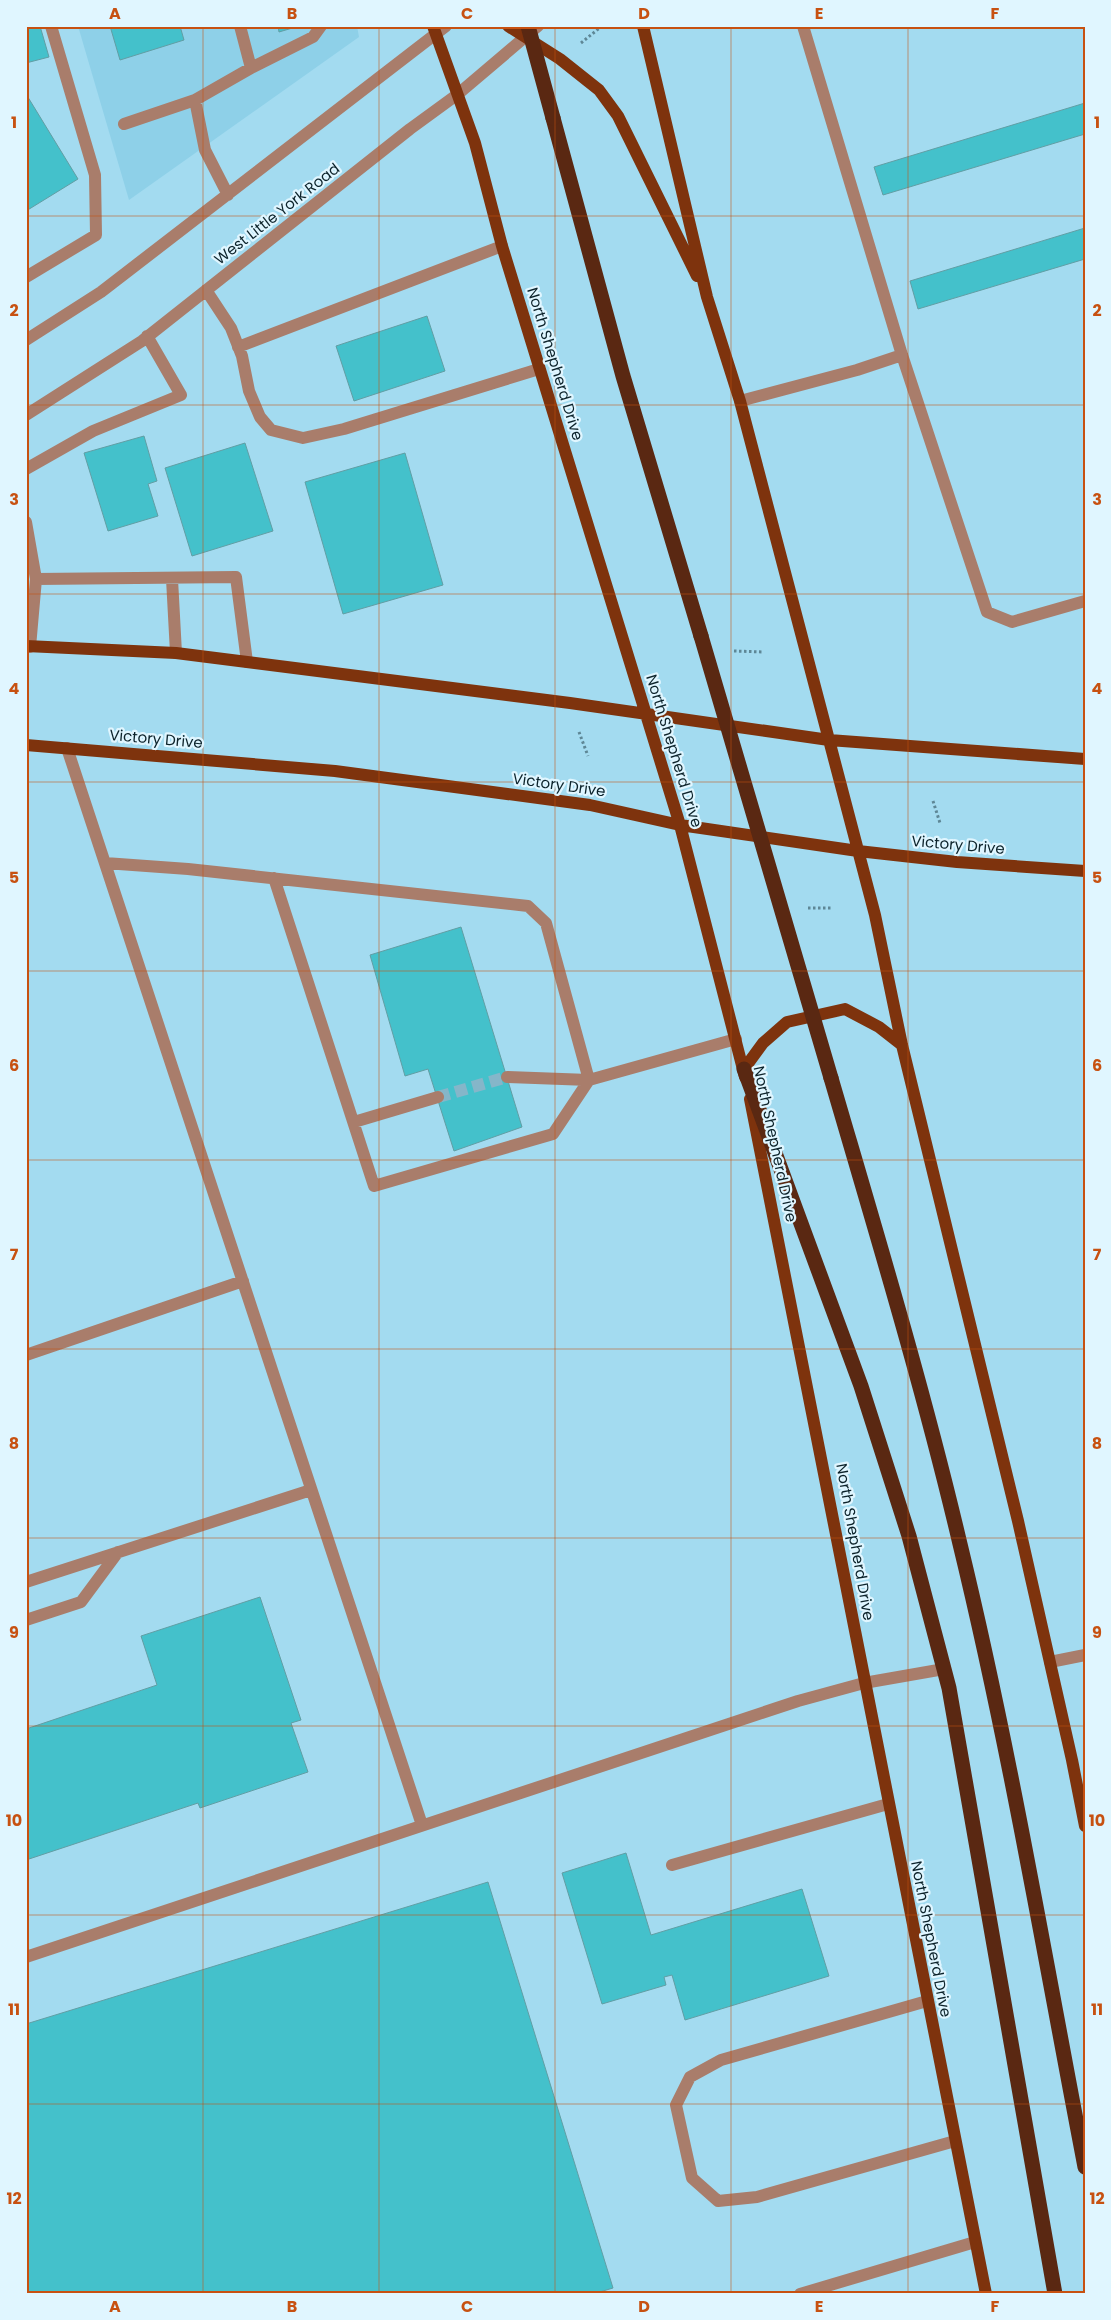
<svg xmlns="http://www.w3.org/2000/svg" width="1111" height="2320" font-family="Poppins,sans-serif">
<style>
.built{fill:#8ed0e8}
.building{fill:#44c1cb;stroke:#619ea4}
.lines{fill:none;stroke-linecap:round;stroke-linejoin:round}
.minor-tunnel{stroke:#85b6c9;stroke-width:12;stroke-dasharray:12 6;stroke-linecap:butt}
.path{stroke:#5e8796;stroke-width:3;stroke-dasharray:2.5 2.5;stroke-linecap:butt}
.minor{stroke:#a97d6b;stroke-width:12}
.major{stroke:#7e330d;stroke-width:12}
.highway{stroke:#5a2812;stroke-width:15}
.highway-bridge{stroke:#5a2812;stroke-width:15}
.grid{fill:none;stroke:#c75111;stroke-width:1;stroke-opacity:0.55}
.labels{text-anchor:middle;stroke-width:4.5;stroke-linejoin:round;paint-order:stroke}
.street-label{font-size:15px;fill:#0c232b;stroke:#e0f6ff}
.neatline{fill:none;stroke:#c75111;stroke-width:2}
.grid-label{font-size:16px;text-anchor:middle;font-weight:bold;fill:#c75111}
</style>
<rect width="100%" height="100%" fill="#a3dbf0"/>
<path class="built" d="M78,26H357L359,37L129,200Z"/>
<path class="building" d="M26,26H40L49,57L26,63Z
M110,26H180L184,40L120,60Z
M278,26H299L279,32Z
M26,94L78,179L26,211Z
M1085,103V134L883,195L874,167Z
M1085,228V259L918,309L910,281Z
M427,316L445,371L354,401L336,346Z
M144,436L157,481L148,484L158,516L108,531L84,453Z
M245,443L273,531L192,556L165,468Z
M405,453L443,585L343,614L305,482Z
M461,927L522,1127L454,1151L428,1069L405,1076L370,955Z
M260,1597L301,1720L291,1723L308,1772L200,1808L198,1803L26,1860V1729L157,1685L141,1636Z
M626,1853L651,1935L802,1889L829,1976L685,2020L672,1975L664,1977L666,1985L602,2004L562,1873Z
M488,1882L613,2288L593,2294H26V2024Z"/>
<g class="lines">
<path class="minor-tunnel" d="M438,1097L507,1077"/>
<path class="path" d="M581,43L602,26
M734,651L763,652
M579,732L588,756
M933,801L940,823
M808,908H832"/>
<path class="minor" d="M803,26L902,355L987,612L1012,622L1085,601
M251,68L313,37L321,26
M195,100L205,150L228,195
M124,124L195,100L251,68L240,26
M26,277L96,235L95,175L51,26
M206,290L231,328L242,356L249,391L260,417L271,430L303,438L344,429L539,369
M26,340L101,292L446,26
M238,347L502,246
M740,401L857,370L902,355
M26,415L142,341L410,129L458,94L538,26
M26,469L93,431L181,395L147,336
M26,522L36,579
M172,579L176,653
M30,647L36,579L236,577L247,662
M67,748L422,1825
M105,863L188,869L528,906L546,923L589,1080L736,1039
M274,878L374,1186L553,1134L589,1080
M507,1077L589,1080
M354,1122L438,1097
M26,1355L243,1281
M26,1582L311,1490
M26,1620L81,1602L118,1552
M1050,1662L1085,1655
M672,1865L888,1804
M26,1957L798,1701L864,1683L944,1669
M927,2001L721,2060L690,2077L676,2105L692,2178L718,2201L757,2197L955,2141
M800,2294L975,2242"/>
<path class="major" d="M433,26L475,143L502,246L680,825L745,1077
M508,26L560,59L599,90L618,116L697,276
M643,26L707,297L740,401L875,915L902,1045L1018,1521L1072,1760L1085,1826
M26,646L176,653L570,703L829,740L1085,759
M26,745L335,771L590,805L680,825L858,851L957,862L1085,871
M744,1069L763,1043L787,1022L845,1009L879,1027L902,1045
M750,1099C831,1497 905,1896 986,2294"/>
<path class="highway" d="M553,118L623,376L701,636
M744,1069L861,1386L909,1536L949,1688L1055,2294
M831,1078C876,1232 923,1387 960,1544C1010,1750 1045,1959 1085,2167"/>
<path class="highway-bridge" d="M528,26L553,118
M701,636L831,1078"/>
</g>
<path class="grid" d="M203,26V2294M379,26V2294M555,26V2294M731,26V2294M908,26V2294M26,216H1085M26,405H1085M26,594H1085M26,782H1085M26,971H1085M26,1160H1085M26,1349H1085M26,1538H1085M26,1726H1085M26,1915H1085M26,2104H1085"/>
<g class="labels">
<g class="street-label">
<text transform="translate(277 214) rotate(-38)" y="5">West Little York Road</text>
<text transform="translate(555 364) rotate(73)" y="5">North Shepherd Drive</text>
<text transform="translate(156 739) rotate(5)" y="5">Victory Drive</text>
<text transform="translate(674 751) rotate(73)" y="5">North Shepherd Drive</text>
<text transform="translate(559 785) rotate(8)" y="5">Victory Drive</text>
<text transform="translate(958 845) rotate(5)" y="5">Victory Drive</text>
<text transform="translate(775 1144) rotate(78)" y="5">North Shepherd Drive</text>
<text transform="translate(855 1542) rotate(80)" y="5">North Shepherd Drive</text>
<text transform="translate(931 1939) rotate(79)" y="5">North Shepherd Drive</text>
</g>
</g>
<rect width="1111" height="2320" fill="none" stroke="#e0f6ff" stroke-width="55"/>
<rect x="28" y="28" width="1056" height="2264" class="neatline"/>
<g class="grid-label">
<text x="115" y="19">A</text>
<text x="292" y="19">B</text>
<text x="467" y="19">C</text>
<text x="644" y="19">D</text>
<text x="819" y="19">E</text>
<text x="995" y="19">F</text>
<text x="14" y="128">1</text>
<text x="1097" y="128">1</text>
<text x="14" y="316">2</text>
<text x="1097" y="316">2</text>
<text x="14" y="505">3</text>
<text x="1097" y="505">3</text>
<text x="14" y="694">4</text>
<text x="1097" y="694">4</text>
<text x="14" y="883">5</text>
<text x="1097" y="883">5</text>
<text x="14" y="1071">6</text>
<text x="1097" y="1071">6</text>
<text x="14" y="1260">7</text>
<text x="1097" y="1260">7</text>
<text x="14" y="1449">8</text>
<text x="1097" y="1449">8</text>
<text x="14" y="1638">9</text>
<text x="1097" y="1638">9</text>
<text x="14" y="1826">10</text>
<text x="1097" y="1826">10</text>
<text x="14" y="2015">11</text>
<text x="1097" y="2015">11</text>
<text x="14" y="2204">12</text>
<text x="1097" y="2204">12</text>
<text x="115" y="2312">A</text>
<text x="292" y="2312">B</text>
<text x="467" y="2312">C</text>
<text x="644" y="2312">D</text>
<text x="819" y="2312">E</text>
<text x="995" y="2312">F</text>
</g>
</svg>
